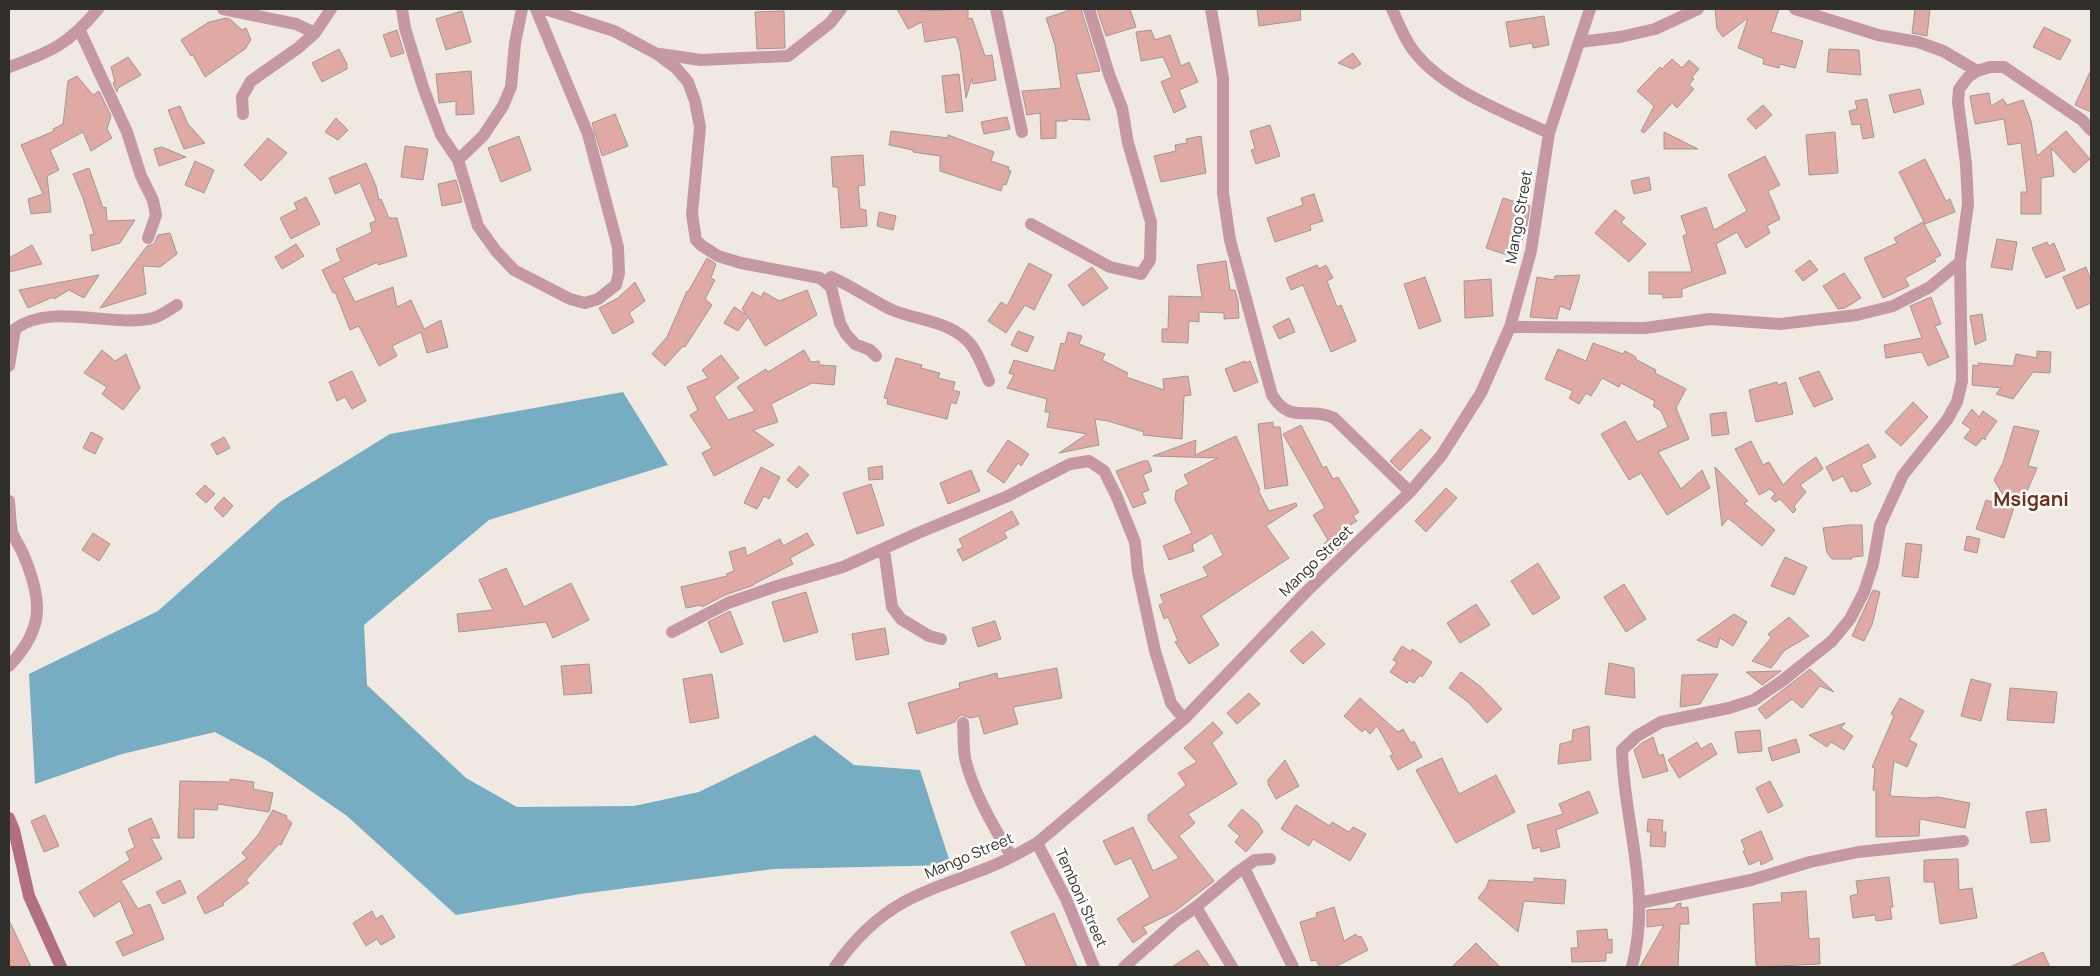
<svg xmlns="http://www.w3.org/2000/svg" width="2100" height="976" font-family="Manrope,sans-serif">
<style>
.water{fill:#76adc3}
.building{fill:#e0a9a4;stroke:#a19796}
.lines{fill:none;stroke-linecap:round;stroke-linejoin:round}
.street{stroke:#c698a3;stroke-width:12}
.secondary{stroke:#b16f81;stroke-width:12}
.labels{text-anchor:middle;stroke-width:5;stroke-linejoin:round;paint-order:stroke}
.street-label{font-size:15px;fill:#312f2c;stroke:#fff}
.district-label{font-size:20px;font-weight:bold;fill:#713015;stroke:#fff}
</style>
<rect width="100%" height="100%" fill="#efe9e2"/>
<path class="water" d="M623,392L668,465L489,520L364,625L367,685L466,778L517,807L634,806L699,792L815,735L854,765L920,770L951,865L773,869L580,894L456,915L347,816L266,760L215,732L122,754L35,784L29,674L158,611L280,502L390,434Z"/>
<path class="building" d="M897,9H921L922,11L968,9V19L972,18L985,56L992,55L996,80L973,84L972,78L966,98L960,50L956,37L925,42L922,22L908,29Z
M1073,9H1081L1100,71L1076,74L1090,120L1067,119V121H1056V138L1041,139L1040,113L1027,115L1022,91L1061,88L1055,45L1046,18Z
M1097,9H1130L1136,27L1106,36Z
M1257,9H1300L1301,20L1259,26Z
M1715,9H1779L1771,32L1803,41L1795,68L1780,64L1779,68L1763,64L1764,59L1738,48L1748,18L1723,37L1717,29Z
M1915,9H1930L1927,36L1912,33Z
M462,11L471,42L446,50L436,19Z
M784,11L785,48L757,49L755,12Z
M1544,16L1549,45L1533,48L1532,43L1510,47L1506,22Z
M226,18L230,19L242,30L246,28L251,40L245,49L205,77L193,55L191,56L181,40L209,22Z
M2044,27L2071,40L2060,60L2033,47Z
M397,30L404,53L391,57L383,35Z
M1151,30L1155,40L1170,35L1181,66L1189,62L1198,82L1179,90L1186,107L1174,113L1161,82L1172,77L1163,57L1141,61L1136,32Z
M339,49L347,64V69L322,82L312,63Z
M1829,49L1859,50L1861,75L1827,72Z
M1353,53L1361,64L1353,69L1338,63Z
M128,57L141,75L118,88L117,92L113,83L115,82L111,67Z
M1672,59L1682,68L1689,60L1699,69L1692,77L1694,79L1689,85L1694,89L1677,108L1672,103L1644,133L1641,131L1654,106L1637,91L1660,67L1662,69Z
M2091,70V112L2075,105Z
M471,71L474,114L456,115V101L439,103L436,74Z
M959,74L963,111L946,113L942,76Z
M77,76L93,95L99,91L111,116L107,129L112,138L91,151L83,132L50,150L59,170L47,176L51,212L31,214L28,199L43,194L21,145L54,131L53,129L63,124L68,81Z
M1920,89L1924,104L1894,113L1889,95Z
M1989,93L1991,106L2003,99L2007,105L2023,100L2031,121L2037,156L2066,131L2090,159L2074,173L2051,148L2054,176L2041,178V214H2021V192H2027L2021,143L2008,145L2004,119L1975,124L1970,96Z
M1867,99L1874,137L1863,139L1860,124L1852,125L1849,111L1857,109L1855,101Z
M1763,105L1772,115L1756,129L1747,119Z
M180,106L188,124L205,143L184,149L168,110Z
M615,114L628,146L602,156L592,123Z
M1007,117L1010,129L984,134L981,122Z
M336,118L348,130L338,140L325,132Z
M1270,125L1280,156L1256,164L1251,150L1255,149L1250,131Z
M891,131L948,138V135L994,152L991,161L1009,167L1008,170L1011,171L1006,185L1003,184L1001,191L940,171V156L913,152V150L889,145Z
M1664,132L1698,149H1664Z
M1835,132L1838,173L1809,175L1806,135Z
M519,136L531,170L501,182L488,148Z
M1201,136L1206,173L1161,182L1154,156L1176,151L1175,145L1187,143L1186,139Z
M268,138L287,153L261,181L244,165Z
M405,146L428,149L423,180L401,177Z
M162,147L186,157L159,166L154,149Z
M863,155L865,185L858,186L860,209L866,210L867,226L841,228L838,187H833L831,157Z
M1765,156L1780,185L1768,191L1780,219L1767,226L1770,233L1746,248L1737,232L1716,244L1726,273L1682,289V297L1663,298V294H1649V272H1692L1683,236L1687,234L1681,216L1706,207L1714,230L1747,211L1728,175Z
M1925,159L1946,201L1950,199L1955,212L1925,224L1899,172Z
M195,161L214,170L204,193L185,185Z
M366,163L376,186L379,200L381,199L389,218H397L407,256L378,265V262L343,278L355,302L393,287L397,307L411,300L424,329L441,320L448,347L427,353L421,332L392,346L397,356L379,366L359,326L350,330L335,292L333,293L322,270L341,261L336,249L372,232L370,223L376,221L360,183L335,194L329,178Z
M89,168L103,208L106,207L107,221L135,220L120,243L92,251L90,235L94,234L83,198L73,174Z
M1649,177L1651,190L1634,194L1631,181Z
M456,180L462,202L442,206L438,184Z
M1314,194L1323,221L1310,225L1311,230L1275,242L1267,218L1303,205L1301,198Z
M306,197L320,224L291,239L280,218L297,209L294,203Z
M1503,198L1530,206L1527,225L1516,258L1486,248Z
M1615,210L1625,218L1621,222L1646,244L1629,262L1595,233Z
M879,212L896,216L893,230L877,226Z
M1923,222L1941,255L1934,259L1936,261L1905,278L1909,286L1883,298L1864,258L1897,243L1894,238Z
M170,233L177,254L160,267L143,266L146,294L100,308L147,246L154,244L158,235Z
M1997,239L2017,242L2012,270L1991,267Z
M2047,242L2049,246L2054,243L2065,270L2046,278L2032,248Z
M296,244L304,256L282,269L275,257Z
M32,245L42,264L9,272V258Z
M707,258L716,264L711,278L715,280L705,299L712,305L685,347L683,346L665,366L652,354L667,337L687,291L688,292Z
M1810,260L1818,270L1803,281L1795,271Z
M1226,261L1230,290H1235L1238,301L1239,318L1224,319V313L1199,312V322L1189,321L1188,343L1162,342V329H1168L1169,296L1202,297L1197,265Z
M1029,263L1052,275L1034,310L1025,305L1006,333L988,321L1001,302L1007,306Z
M1317,265L1319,269L1326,265L1333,278L1327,281L1337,307L1341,305L1356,341L1331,352L1303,285L1291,290L1286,278Z
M1092,267L1108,288L1083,306L1068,285Z
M2086,267L2091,281V303L2077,309L2063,277Z
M1844,273L1861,298L1845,308L1838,309L1823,286Z
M99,275L84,298L69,290L54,299L53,297L28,308L19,290Z
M1580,275L1570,310L1560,306L1557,319L1530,317L1537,277L1554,280L1555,276Z
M1425,277L1441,321L1419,329L1404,284Z
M1491,279L1493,316L1465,318L1464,281Z
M635,282L645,301L629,313L634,322L613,334L599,308L618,298Z
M807,290L817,315L765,346L748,317L738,331L724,323L734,307L747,315L742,309L752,292L761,297L764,292L779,301Z
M1931,297L1941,324L1935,326L1949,357L1928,366L1922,352L1886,358L1884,345L1922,338L1910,306Z
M1982,314L1986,340L1975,345L1970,316Z
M1289,318L1295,332L1279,339L1273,326Z
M1018,331L1034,337L1027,352L1011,345Z
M1068,332L1082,336L1079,344L1105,354L1102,360L1128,373L1126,377L1164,390L1163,379L1188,376L1191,395L1184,396L1182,439L1143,435L1144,432L1108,421L1095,419L1099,445L1059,453L1087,434L1047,427L1050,412H1045L1047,399L1007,388L1014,375L1009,373L1014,360L1054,371L1061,343L1065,344Z
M1593,343L1623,354L1625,351L1636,357L1635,359L1656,370L1655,373L1686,389L1676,408L1689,439L1658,452L1681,489L1702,470L1710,488L1667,515L1641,473L1629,480L1601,434L1625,421L1637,442L1668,427L1661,411L1653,406L1655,401L1621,383L1619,387L1602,378L1591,396L1586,393L1579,404L1569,398L1573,391L1545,379L1558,349L1586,361Z
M102,350L115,361L126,354L140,388L123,410L102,394L107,387L84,373Z
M804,350L811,362L819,361L820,365L836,366L834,385L812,383L771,404L778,422L753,430L774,445L714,476L702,453L712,448L690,415L698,410L687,387L708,378L702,370L721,355L739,378L714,397L728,420L755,411L737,387L766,369L768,372Z
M2037,351L2051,352L2050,373L2033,372L2013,399L1996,394L2001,388L1972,385L1973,365L1978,366V363L2013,366L2016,354L2037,358Z
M896,358L922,365L921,368L940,373L938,378L955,382L953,390L960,392L956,404L951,402L947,419L887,404L888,399L884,398Z
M1245,361V363L1250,361L1258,382L1234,392L1225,369Z
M352,371L366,401L352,409L345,397L337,401L329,382Z
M1819,371L1833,399L1814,407L1799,378Z
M1777,382L1778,385L1786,382L1793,414L1756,422L1749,390Z
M1913,402L1928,417L1901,446L1885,432Z
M1972,409L1979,417L1983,411L1997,421L1985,438L1986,440L1983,438L1976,446L1964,438L1971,429L1962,423Z
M1726,412L1729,434L1712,436L1710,414Z
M1273,422V427H1280L1288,485L1265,489L1258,424Z
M1301,425L1323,468L1326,466L1333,479L1338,477L1359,512L1353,516L1357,521L1337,533L1345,543L1326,560L1317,550L1328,540L1313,515L1325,508L1283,434Z
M2014,426L2039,431L2028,466L2037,468L2025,496L2018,495L2004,538L1976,529L1986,500L2011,508L1994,480L2003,463Z
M1421,429L1431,438L1400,471L1390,461Z
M91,432L103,438L95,454L83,448Z
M1236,436L1260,490H1258L1269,511L1296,503L1297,506L1266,526L1289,558L1201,616L1219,645L1189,664L1175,642L1178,641L1168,617L1164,619L1159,605L1164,603L1160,595L1208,576L1203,567L1223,555L1212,533L1192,545L1194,551L1169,560L1163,546L1192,533L1175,500L1176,491L1189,484L1184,475L1218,458L1153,456L1196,440L1195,455Z
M224,437L230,448L217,455L211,444Z
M1008,440L1029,454L1021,466L1018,463L1004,483L987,471Z
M1751,441L1763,465L1769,462L1783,485L1798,470L1816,457L1823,469L1800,485L1806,492L1794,506L1796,510L1793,513L1780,499L1775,502L1771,498L1775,494L1770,489L1759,495L1735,449Z
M1868,444L1876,457L1861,465L1871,484L1856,492L1855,490L1851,492L1843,476L1833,481L1826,467Z
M1143,461H1148L1152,471L1143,475L1149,490L1142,493L1146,503L1133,508L1116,471Z
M799,466L809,475L797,488L787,480Z
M882,466L883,479L869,480L868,468Z
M761,467L780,477L769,499L764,496L757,509L744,503Z
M1715,467L1748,501L1744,503L1775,530L1762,546L1728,518L1722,526Z
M971,470L980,491L948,504L940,483Z
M871,484L884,525L857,534L843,493Z
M205,485L215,494L206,503L196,494Z
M1446,488L1457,498L1426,532L1415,521Z
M224,497L233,506L223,517L214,508Z
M1012,511L1019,524L1004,532L1007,538L963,561L957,550L963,547L959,539Z
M1848,525H1862L1863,556L1852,557V559H1832L1827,553L1823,528Z
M93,533L110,544L99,561L82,550Z
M807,533L814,545L790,558L793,564L754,584V585L725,595L702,607L701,605L686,608L681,587L727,576L726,574L734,571L729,552L745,547L747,556L780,539L783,546Z
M1967,536L1980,539L1977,553L1964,550Z
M1906,543L1922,545L1918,578L1902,576Z
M1785,557L1807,567L1794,595L1771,586Z
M1538,563L1560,598L1533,615L1511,581Z
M506,568L524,607L571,583L589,620L553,638L546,622L459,632L457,614L493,610L479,580Z
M1624,584L1646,619L1626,632L1604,597Z
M1873,590L1880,592L1872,625L1864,641L1852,636Z
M806,592L818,632L784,642L772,602Z
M1476,604L1490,625L1460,643L1447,623Z
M730,611L743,644L721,653L708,622Z
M1734,614L1747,622L1733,646L1720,638L1717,648L1697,640Z
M1789,617L1809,636L1785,650L1771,668L1752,661L1771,638L1768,634Z
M995,621L1001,639L978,647L972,628Z
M885,628L889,654L856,660L852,634Z
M1312,631L1325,644L1303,664L1290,651Z
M1402,646L1411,652L1412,649L1432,662L1422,677L1420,675L1414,683L1409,680L1407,683L1390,672L1397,662L1393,660Z
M1609,663L1634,668L1635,698L1605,694Z
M589,664L592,693L564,695L561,666Z
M1057,668L1062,698L1013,707L1018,724L984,734L979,716L970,718L962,715L958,717L955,722L917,734L908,703L960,688L959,683L997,673L998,679Z
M1810,669L1834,692L1820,686L1802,708L1792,699L1766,719L1758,709Z
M1781,671L1762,685L1746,672Z
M1461,672L1481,687L1502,709L1487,723L1468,702L1449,688Z
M712,674L719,718L690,723L683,679Z
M1718,674L1700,704L1680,707L1682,675Z
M1971,679L1991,684L1981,721L1961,716Z
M2010,688L2057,692L2054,723L2007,720Z
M1249,693L1260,704L1237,724L1227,713Z
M1360,698L1398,732L1403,729L1411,743L1414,741L1422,757L1398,770L1390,756L1393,754L1377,726L1370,734L1365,729L1362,732L1344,716Z
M1900,698L1924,711L1909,740L1917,744L1907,767L1894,761L1890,796L1924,798L1938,797L1970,803L1965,828L1920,819L1919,836L1876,837V791L1873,790L1875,768L1872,767L1894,716L1891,714Z
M1213,722L1223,733L1212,743L1237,784L1188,814L1195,823L1179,836L1214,881L1174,912L1143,927L1147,933L1133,943L1117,919L1150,897L1131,858L1115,865L1103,841L1133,827L1153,871L1179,858L1148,820V815L1186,785L1178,773L1197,762L1184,748Z
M1845,723L1841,728L1853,736L1844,750L1831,742L1827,747L1809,735Z
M1589,726L1591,760L1558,764L1560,744L1572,741L1573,730Z
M1760,730L1762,751L1738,753L1735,732Z
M1653,737L1659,756L1663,754L1668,771L1643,778L1634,750L1642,743Z
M1796,739L1800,752L1772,761L1768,748Z
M1697,742L1701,749L1711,743L1717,754L1679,778L1668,760Z
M1442,758L1459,794L1496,775L1515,812L1456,843L1416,770Z
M1285,760L1299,786L1276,799L1268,784V780Z
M230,779L254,782L253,789L273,793L269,812L218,804L217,810L194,809V838H178L180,781L230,782Z
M1770,781L1783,806L1768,813L1756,788Z
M1589,791L1598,813L1556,830L1560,847L1541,852L1540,847L1533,849L1527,825L1563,814L1559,804Z
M1296,805L1330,826L1332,822L1349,832L1353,827L1366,834L1350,861L1313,839L1309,846L1281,829Z
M1242,809L1258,823L1263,832L1246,852L1235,842L1240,836L1228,826Z
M2046,809L2050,841L2031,843L2026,812Z
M273,810L287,816L286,818L292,823L281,845L279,844L246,880L249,883L223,903L224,905L205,914L197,897L247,858L242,853L258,835Z
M45,815L59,846L44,852L31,821Z
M151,818L160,838H151L162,859L121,881L138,909L150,904L164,939L123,956L116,942L134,934L120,901L94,917L79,892L130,860L126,852L135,847L128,829Z
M1648,819L1663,820L1662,832H1666L1665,847L1650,846L1651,832H1647Z
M1761,831L1773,859L1761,865L1760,860L1749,865L1743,851L1745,850L1741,840Z
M1958,859L1959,890L1972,888L1977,918L1940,924L1934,882H1924V860Z
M1889,877L1893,907H1890L1892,919L1876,921L1875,915L1853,918L1850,896L1858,894L1856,881Z
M1534,878L1566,880L1564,904L1524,901L1518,932L1478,898L1486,888L1489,880L1534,882Z
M180,880L186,893L163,904L156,892Z
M1806,891L1809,939L1819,938L1820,964L1759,967L1758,965H1756L1753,904L1782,902L1781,893Z
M1681,903V908L1688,907L1689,924H1680L1678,967H1640L1664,925L1647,927V910L1674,908L1677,904Z
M1334,907L1344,941L1356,934L1358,937L1361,936L1368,950L1335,967H1320L1316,960L1311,961L1300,922L1317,917L1316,913Z
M372,911L376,919L382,915L395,937L381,945L377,939L366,946L353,923Z
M1054,913L1077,967H1027L1011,932Z
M9,920L31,967H9Z
M1607,929L1608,940L1612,939V953H1606V961L1572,962L1571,948H1578L1577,931Z
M1476,943L1500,967H1452Z
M1198,950L1210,967H1172Z
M2043,952L2050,967H2010Z"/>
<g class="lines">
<path class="street" d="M223,9L296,24L315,33
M402,9L405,28L423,87L441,135L458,160L478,226L496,251L514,270L570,299L585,303L598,299L616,285L619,273L618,247L588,134L536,9
M545,9L614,31L657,54L677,69L688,82L695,101L700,127L692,214L696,240L701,245L718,256L741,263L820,278L831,287L840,323L846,334L855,344L870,350L876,356
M996,9L1022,132
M1211,9L1223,78V193L1230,240L1272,395C1290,425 1309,406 1334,418L1410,492
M1392,9C1398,22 1404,38 1413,50C1443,90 1505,112 1549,133
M1795,9L1878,35L1918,42L1943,51L1977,71
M80,31L127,132L141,176L153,200L156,215L148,238
M1580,42L1620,37L1655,29L1698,9
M660,54L701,60L788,56L830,23L841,9
M9,67C51,52 69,44 98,9
M243,114L242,97L251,81L298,48L315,33L331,9
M458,160L483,136L503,106L511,87L515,43L522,9
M1031,224L1110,267L1141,274L1150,260L1151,222L1128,143L1122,108L1109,74L1089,9
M831,277C852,286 871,300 892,310C919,321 953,321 972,346C979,356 984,370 989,381
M1510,327L1645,328L1710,319L1780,324L1857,315L1893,306L1930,287L1960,262
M9,366L15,329C50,302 113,328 153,318C161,316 170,309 177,305
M9,501C10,511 10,522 12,532C15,540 21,548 24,556C43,602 44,629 9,666
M884,549L892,607L901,619L929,636L941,639
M672,632L728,603L777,586L843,567L918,533L1008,496L1070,464L1089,461L1104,471L1116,495L1135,542L1138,572L1155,651L1171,703L1184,719
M963,723C964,734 963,747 965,758C972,789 995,830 1012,857
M1037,843L1066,899L1094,967
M1244,868L1293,967
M1639,903L1751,880L1810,862L1858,852L1963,841
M1196,907L1232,967
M835,967C853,941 877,917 904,902C929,888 957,880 982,870C1002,863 1019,853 1037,843L1184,719L1306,592L1410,492L1441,456L1481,393L1510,327L1531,251L1549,133L1590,9
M1124,967L1176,921L1196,907L1235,874L1255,860L1270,859
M1632,967C1637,947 1640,924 1639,902C1638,851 1623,801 1622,750L1637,736L1661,722L1729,708L1754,700L1782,681L1832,641L1850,619L1864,592L1873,564L1880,525L1903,475L1947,420L1957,402L1962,381L1960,262L1968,204L1966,164L1958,102L1959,89L1968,77L1977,71L1990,67H2004L2082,120L2091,130"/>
<path class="secondary" d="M9,818L14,830L29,896L61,967"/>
</g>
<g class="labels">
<g class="street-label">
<text transform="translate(1519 217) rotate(-80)" y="5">Mango Street</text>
<text transform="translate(1316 561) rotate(-44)" y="5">Mango Street</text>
<text transform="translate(969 856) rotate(-23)" y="5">Mango Street</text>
<text transform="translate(1081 898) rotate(66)" y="5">Temboni Street</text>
</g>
<g class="district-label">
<text x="2031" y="506">Msigani</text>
</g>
</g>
<rect width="2100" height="976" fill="none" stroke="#312f2c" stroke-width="20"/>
</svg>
